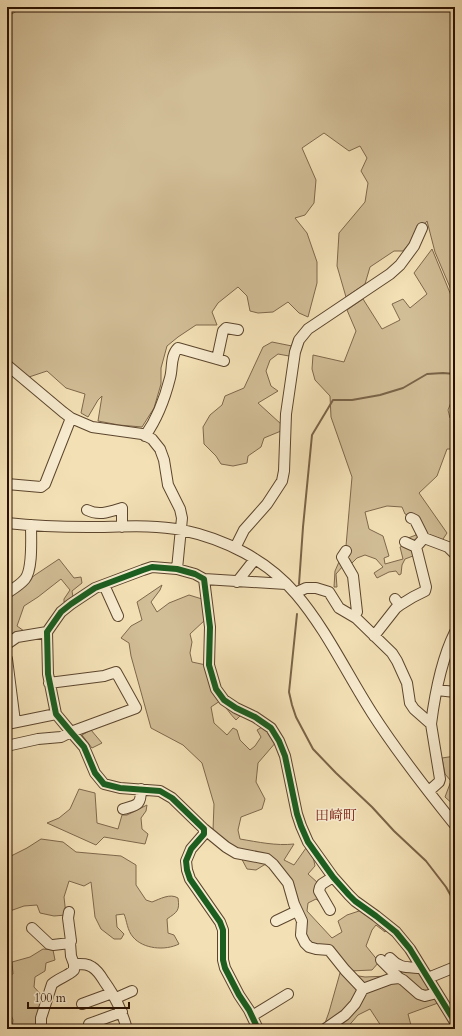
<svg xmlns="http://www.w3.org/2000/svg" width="462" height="1036" font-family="Cardo,'Noto Serif JP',serif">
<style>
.green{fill:#d1bd96;stroke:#7e674b;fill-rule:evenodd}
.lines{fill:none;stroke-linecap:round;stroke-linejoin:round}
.stream{stroke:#7a6347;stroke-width:2}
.minor-casing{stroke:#5c452d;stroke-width:12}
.minor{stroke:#f7ebcf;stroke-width:10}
.cycleway-casing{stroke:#f7ebcf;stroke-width:8}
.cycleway{stroke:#1b5e20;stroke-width:6}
.labels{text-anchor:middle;stroke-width:3;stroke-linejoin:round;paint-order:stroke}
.quarter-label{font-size:14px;fill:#7a1f14;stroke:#f7ebcf}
</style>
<rect width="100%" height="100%" fill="#f3e0b5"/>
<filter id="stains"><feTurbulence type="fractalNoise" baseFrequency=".005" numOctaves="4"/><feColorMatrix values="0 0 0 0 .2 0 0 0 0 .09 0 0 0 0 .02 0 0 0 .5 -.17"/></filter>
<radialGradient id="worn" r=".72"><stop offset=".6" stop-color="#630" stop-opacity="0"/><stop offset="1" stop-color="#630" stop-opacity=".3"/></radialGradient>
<path class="green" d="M23,7H455V299L435,252L427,221L403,251H394L370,267L365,284L346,297L337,266L339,233L365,202L368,183L361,171L367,158L360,146L349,151L324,133L302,148L316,180L314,203L305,215L295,218L307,233L317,262V283L308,317L299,313L288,302L273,312L258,313L250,311L247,296L238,287L218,303L212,312L217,325H196L178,337L167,346L161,368V384L154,408L142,427L119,425L98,421L102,396L98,400L88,417L81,413L85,394L66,388L47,371L29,377L7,361V17Z
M432,249L455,305V399L452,400L448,410L450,418H455V449H447L437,476L419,493L447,533L441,542L425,535L413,556L405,559L402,565L401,574L399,575L396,571L389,572L377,578L374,573L383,567L376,559L365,555L357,558L351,564L343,566L336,574L337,587H334L335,571L346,546L352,477L331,417L330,396L315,380L312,369L313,355L344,362L356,331L347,310L363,299L382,329L400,320L392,304L403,299L410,308L427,294L414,273ZM387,506L402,507L405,514L413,517L416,535L408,538L410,543L400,547L403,559L385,564L384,558L389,556L383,536L369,529L365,512Z
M272,342L292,346L289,356L278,354L270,360L266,371L271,386L278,391L258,403L281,424V431L264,438L261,447L248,456L247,463L233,466L221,464L216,456L204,444L203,427L210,415L222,405L225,396L244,388L263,347Z
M59,559L74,578L81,577L82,583L72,591L73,597L69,603L64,602V599L70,590L61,579L38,597L24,606L17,626L24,631L7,641V597L35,575Z
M162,585L160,590L151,602L157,612L169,603L189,595L202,599L205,620L190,634L192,642L190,653L192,662L206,665L231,708L240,716L236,720C230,714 226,707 220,701L211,707L214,723L227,735L233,728L237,730L240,740L250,750L255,746L261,737L257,730L264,726L277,741L258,763L256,782L265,799L262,809L241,817L238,830L240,839C258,842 276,846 294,844L284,860L294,865L306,848L313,856L315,866L308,874L318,883L322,904L316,899L308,903L307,911L332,938L342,932L338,921L347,915L362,910L387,929L385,932L376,925L372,930L366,946L379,962L372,970L350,971L307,941L277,862L264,865L256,870L247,869L237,850L226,844L213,830L214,804L202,763L183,745L151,728L131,656L129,643L121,638L131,626L142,620L137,602Z
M91,730L102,743L92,748L82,735Z
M455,756V806L445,797L451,781L445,774L442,758Z
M79,789L95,793L97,823L118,829L122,815H127L147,805L146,811L141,818L142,829L148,834L145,844L104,837L96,845L47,823L59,818L70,809Z
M41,839L63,842L76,852L121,856L136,865V885L146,900L152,902C160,899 170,893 178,898C180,911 177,912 167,919L168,933L174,935L179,944C165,951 143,949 133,937C127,930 127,921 124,914L116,915L117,927L124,934L121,939H114L101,929L95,917L91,882L84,886L69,881L64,897L66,915L54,916L40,913L37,905L24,906L7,912V858L27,848Z
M43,949L53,950L55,960L46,963L45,971L35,977L34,987L43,997L38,1014L36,1029H12L13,1020L7,1005V975L13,974L12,962L30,957Z
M396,969L419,971L438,1003L408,1014L412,1029H383L370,1009L358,1015L346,1029H324V1026L329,1012L340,973L365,977L389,976Z"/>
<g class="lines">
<path class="stream" d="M299,584L303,527L312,435L333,400H352L380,395L403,388L427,374L443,373L455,374
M297,614L289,692L292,705L296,717L313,749L336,773L372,807L394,831L426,861L446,887L455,903"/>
<g class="minor-casing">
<path id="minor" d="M217,359L223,331L226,328L238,330
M7,365L63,412L71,418L92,427L142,434L152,439L160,449L164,460L168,485L180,509L182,518L177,569
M145,436C157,419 165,398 170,378C173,368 170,356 178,348L224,361
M7,484L41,487L45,484L71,418
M87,510C99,516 109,512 122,508V527
M411,518L415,520L424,538
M7,523C34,526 61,527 88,527C119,527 152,524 182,530C225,539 267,560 296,594C326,629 347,674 372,713C397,752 426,789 455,825
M405,542L416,547
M235,548L244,530L267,504L282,481L284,471L286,414L295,352L299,340L308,329L390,274L400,265L414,246L422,228
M346,551L342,557L353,576L357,612
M204,579L286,584
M237,582L255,559
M104,585L118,616
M7,593C13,589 20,585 25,579C33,569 31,539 31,525
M295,593L306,588H316L329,592L339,608L356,618L392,653L397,661L407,683L410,703L414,709L431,724L440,779L439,782L429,791
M400,605L413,597L425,591L426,587L416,547L424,538L448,547L455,554
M374,636L396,608L400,605L395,599
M7,644L17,637L47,632
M7,659L15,722
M437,690L455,692
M7,724L56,714
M431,724C435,693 441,660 455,632
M7,745H11L38,739L61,737L71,732L136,708L116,672L104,676L49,683
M123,809C137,805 141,806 141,789
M204,829L226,847L236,853L267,859L273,864L288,883L294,904L302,921L301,935L305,943L309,947L316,949L329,950L345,970L363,989
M330,910L319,891L320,887L322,884L333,877
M69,912L68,918L71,941L70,943
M276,921L297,911
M32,928L49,944L53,945L70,943L71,956L74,964V970C68,976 59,978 52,984L41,1018V1029
M390,958C400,969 407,967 421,968
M381,960L399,978
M74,964C81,964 86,963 92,967C97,970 101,976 104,981C116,998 121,1009 127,1029
M428,978L455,967
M116,998L132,991
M82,1004L112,993
M252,1016L288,994
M89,1024L122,1012
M258,1029L249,1010L239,995L225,968L223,960V930L220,922L190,879L187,870L186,861L191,849L204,834V829L172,798L160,791L120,788L104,784L95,773L84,747L71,732L56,714L48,674L47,632L61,612L71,604L95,588L143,570L152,567L177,569L195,574L204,579L210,627L209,665L216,689L224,700L236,708L255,717L271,728L279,741L285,756L297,814L301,826L308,842L333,877L349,895L355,901L376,916L396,932L410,949L455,1022
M325,1029L345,1015L355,1004L363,989L390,979L399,978L403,980L419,994L425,996L437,993"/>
</g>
<use href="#minor" class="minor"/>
<g class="cycleway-casing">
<path id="cycleway" d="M258,1029L249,1010L239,995L225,968L223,960V930L220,922L190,879L187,870L186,861L191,849L204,834V829L172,798L160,791L120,788L104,784L95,773L84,747L71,732L56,714L48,674L47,632L61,612L71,604L95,588L143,570L152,567L177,569L195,574L204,579L210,627L209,665L216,689L224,700L236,708L255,717L271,728L279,741L285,756L297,814L301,826L308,842L333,877L349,895L355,901L376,916L396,932L410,949L455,1022"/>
</g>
<use href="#cycleway" class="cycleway"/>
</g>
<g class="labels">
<g class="quarter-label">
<text x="336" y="820">田崎町</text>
</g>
</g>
<rect width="462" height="1036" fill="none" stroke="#f3e0b5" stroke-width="24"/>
<rect x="8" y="8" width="446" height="1020" fill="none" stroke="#2a1100" stroke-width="2"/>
<rect x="12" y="12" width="438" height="1012" fill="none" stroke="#2a1100"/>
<path d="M28 1002v6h101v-6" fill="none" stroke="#2a1100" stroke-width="2"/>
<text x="34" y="1002" font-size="12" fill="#2a1100" stroke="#f7ebcf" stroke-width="3" paint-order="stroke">100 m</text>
<rect width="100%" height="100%" filter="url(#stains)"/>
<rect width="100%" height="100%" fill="url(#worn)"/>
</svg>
